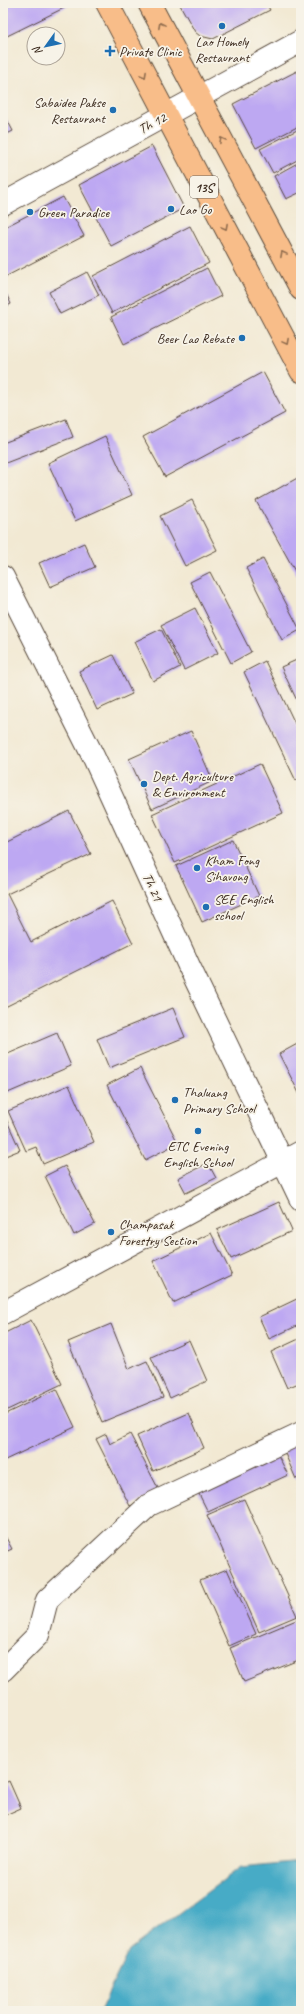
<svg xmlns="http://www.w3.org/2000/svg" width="304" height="2014" font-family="Caveat,sans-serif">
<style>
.water{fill:#47abc6;stroke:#416a72}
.building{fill:#bda8f2}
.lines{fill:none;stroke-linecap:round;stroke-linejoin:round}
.minor-casing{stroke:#564739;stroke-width:24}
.highway-casing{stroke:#564739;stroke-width:24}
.minor{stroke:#fff;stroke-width:22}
.highway{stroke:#f8bd89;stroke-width:22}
.oneway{stroke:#906c4e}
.poi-dot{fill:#1f6fb2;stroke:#f7f3e8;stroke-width:1.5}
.labels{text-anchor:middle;stroke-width:3.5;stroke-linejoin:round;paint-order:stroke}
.shield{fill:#f7f3e8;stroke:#73665b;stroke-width:1}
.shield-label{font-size:13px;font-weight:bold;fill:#3b2a1e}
.poi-label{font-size:14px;fill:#3b2a1e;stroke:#f7f3e8;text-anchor:start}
.street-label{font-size:14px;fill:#3b2a1e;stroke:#f7f3e8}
</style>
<rect width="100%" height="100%" fill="#f7f3e8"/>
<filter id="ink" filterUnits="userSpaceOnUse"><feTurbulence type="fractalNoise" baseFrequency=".025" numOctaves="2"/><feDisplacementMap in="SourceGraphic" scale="8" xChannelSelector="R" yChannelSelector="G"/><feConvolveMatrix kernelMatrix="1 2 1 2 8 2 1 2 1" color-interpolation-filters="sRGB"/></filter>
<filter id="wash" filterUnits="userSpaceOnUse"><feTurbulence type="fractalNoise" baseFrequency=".012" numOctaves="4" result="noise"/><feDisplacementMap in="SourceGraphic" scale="16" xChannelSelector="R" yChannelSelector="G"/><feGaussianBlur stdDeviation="0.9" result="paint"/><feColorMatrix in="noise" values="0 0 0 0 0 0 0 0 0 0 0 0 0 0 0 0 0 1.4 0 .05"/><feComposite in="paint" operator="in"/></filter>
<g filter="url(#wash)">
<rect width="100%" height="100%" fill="#f2e9d3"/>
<path class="water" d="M301,1861V2011H100L129,1950L241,1867Z"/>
<g id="blocks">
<path class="building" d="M3,3H74L3,38Z
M179,3H266L270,10L213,39L200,36L195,32Z
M297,71L301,79V125L256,148L233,104Z
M3,112L13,131L3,136Z
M301,128V158L273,173L260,149Z
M152,146L184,208L111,246L79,185Z
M301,161V192L286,199L274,176Z
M63,197L84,236L3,278V228Z
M190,226L209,263L112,313L93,276Z
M207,268L221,296L124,344L111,317Z
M87,272L99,295L60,314L49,292Z
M3,287L11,304L3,308Z
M263,372L285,413L165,477L143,437Z
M66,419L73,437L3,464V443Z
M105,436L132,495L75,521L48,463Z
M301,476V582L256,501Z
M192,500L217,550L185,566L160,516Z
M84,543L95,567L50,587L39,563Z
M263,559L300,630L282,640L246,568Z
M210,572L251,652L231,663L190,582Z
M195,608L218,653L184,670L161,625Z
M161,629L180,667L153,681L134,642Z
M113,655L132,694L97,710L79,671Z
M301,658V709L281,667Z
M265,661L301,736V778L296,781L244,672Z
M191,731L213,781L152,809L129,759Z
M260,764L283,813L175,863L152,814Z
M69,811L91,854L7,894L31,942L112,901L133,943L3,1008V844Z
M233,840L259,896L202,922L176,866Z
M173,1008L185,1037L109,1068L97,1039Z
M57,1033L71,1066L3,1095V1056Z
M301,1042V1097L279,1054Z
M140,1068L178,1143L145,1160L107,1085Z
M69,1085L94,1142L43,1164L36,1147L26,1151L8,1111Z
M3,1112L20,1150L3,1157Z
M208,1163L216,1178L186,1193L178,1178Z
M65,1166L95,1224L74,1235L45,1176Z
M279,1202L292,1231L231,1259L217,1230Z
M211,1233L232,1275L173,1303L153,1261Z
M301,1297V1324L269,1339L259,1317Z
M31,1320L62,1384L3,1412V1334Z
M111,1324L129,1369L147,1361L163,1397L102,1422L68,1342Z
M301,1338V1382L287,1388L271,1352Z
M189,1340L207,1381L170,1398L151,1357Z
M57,1389L75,1427L3,1461V1415Z
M189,1413L204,1448L153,1471L137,1436Z
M106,1434L110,1444L130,1434L160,1492L130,1506L96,1439Z
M301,1441V1477L296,1479L283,1449Z
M277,1453L288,1475L208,1512L197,1490Z
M244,1499L297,1616L259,1632L207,1515Z
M3,1532L12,1549L3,1553Z
M227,1569L256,1634L229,1646L200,1580Z
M301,1618V1659L244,1682L230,1648Z
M9,1781L21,1808L3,1816V1784Z"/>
</g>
</g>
<g filter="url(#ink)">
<use href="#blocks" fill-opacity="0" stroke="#564739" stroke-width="1"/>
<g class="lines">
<g class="minor-casing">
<path id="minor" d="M3,204L301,41
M3,577L94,758L189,966L301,1200
M3,1313L301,1152
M3,1670L38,1635L47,1600L149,1505L301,1433"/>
</g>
<g class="highway-casing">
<path id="highway" d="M107,3L301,371
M149,3L301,289"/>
</g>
<use href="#minor" class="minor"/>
<use href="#highway" class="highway"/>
</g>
<defs><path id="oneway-chevron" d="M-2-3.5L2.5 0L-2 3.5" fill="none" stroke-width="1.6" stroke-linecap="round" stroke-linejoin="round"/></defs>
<g class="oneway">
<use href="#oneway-chevron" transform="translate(161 25) rotate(-118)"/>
<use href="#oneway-chevron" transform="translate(144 75) rotate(62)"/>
<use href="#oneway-chevron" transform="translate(222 140) rotate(-118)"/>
<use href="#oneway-chevron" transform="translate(225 227) rotate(62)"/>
<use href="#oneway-chevron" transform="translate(283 254) rotate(-118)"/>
<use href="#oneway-chevron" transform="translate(286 342) rotate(62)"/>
</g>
</g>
<g class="poi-dot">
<circle cx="222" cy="26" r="4"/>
<path d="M108 45h4v4h4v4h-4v4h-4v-4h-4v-4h4z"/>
<circle cx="113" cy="110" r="4"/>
<circle cx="171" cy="209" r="4"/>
<circle cx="30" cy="212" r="4"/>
<circle cx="242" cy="338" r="4"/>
<circle cx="144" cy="784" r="4"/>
<circle cx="197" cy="868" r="4"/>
<circle cx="206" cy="907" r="4"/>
<circle cx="175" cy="1100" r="4"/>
<circle cx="198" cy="1131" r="4"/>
<circle cx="111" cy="1232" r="4"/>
</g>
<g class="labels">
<rect class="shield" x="190" y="176" width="28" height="22" rx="3"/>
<g class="shield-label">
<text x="204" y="192">13S</text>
</g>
<g class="poi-label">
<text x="222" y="46" text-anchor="middle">Lao Homely<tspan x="222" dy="16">Restaurant</tspan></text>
<text x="119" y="56">Private Clinic</text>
<text x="105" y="107" text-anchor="end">Sabaidee Pakse<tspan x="105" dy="16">Restaurant</tspan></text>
<text x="179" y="214">Lao Go</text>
<text x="38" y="217">Green Paradice</text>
<text x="234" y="343" text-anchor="end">Beer Lao Rebate</text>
<text x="152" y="781">Dept. Agriculture<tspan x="152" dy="16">&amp; Environment</tspan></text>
<text x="205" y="865">Kham Fong<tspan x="205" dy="16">Sihavong</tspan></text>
<text x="214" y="904">SEE English<tspan x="214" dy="16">school</tspan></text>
<text x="183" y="1097">Thaluang<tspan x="183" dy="16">Primary School</tspan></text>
<text x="198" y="1151" text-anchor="middle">ETC Evening<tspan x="198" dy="16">English School</tspan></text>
<text x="119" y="1229">Champasak<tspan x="119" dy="16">Forestry Section</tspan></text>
</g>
<g class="street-label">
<text transform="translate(152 123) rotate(-28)" y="5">Th 12</text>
<text transform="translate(153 887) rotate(65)" y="5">Th 21</text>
</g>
</g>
<rect width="304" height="2014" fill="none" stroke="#f7f3e8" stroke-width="16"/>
<g transform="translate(46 46) rotate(237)"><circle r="19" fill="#f7f3e8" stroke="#aca397"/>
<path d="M0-3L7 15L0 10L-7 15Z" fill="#1f6fb2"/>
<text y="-6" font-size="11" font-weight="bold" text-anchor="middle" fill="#3b2a1e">N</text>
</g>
</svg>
